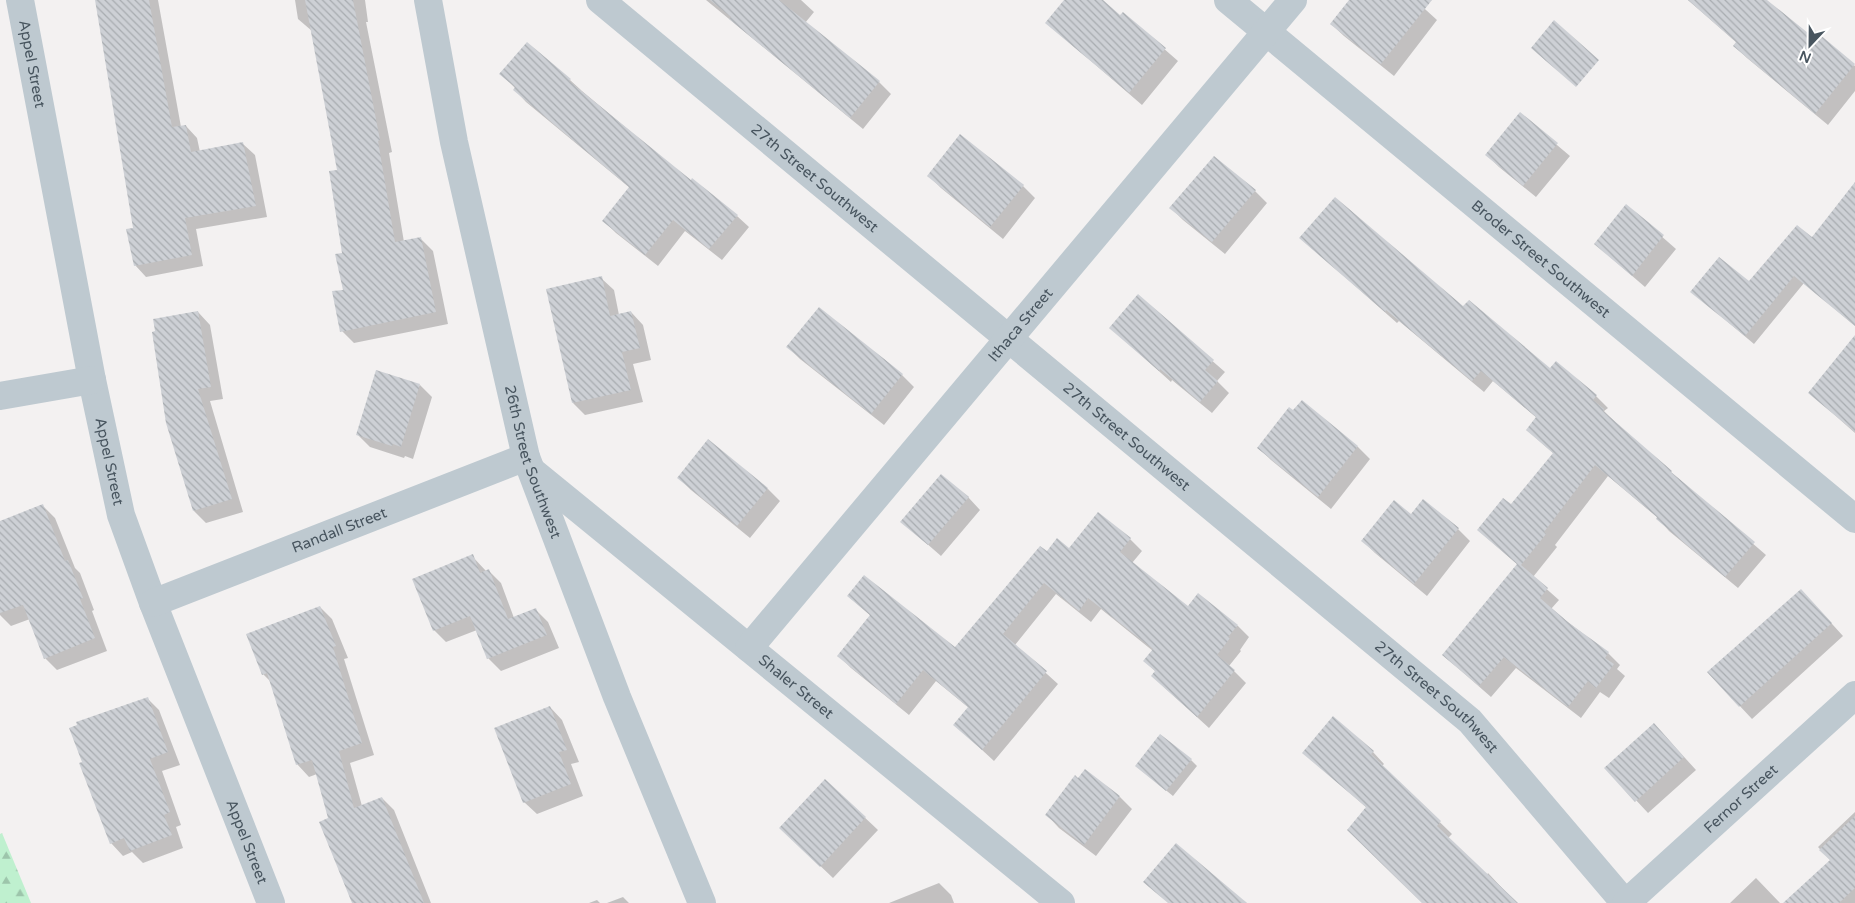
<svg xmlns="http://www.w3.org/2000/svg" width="1855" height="903" font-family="'Varela Round',sans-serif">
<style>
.forest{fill:url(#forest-firs)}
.shadow{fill:#0003}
.building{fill:url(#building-back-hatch)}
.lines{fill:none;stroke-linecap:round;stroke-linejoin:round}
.minor{stroke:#bec9d0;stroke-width:28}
.labels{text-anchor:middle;stroke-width:4;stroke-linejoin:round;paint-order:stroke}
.street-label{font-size:15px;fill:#48555f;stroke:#fff}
</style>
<defs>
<pattern id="forest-firs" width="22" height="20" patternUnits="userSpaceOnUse" patternTransform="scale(1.25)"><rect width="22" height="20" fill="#bff0cf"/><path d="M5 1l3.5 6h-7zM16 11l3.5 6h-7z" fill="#9dc5ab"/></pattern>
<pattern id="building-back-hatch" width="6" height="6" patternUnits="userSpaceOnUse" patternTransform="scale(1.25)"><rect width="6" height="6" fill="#cdd0d5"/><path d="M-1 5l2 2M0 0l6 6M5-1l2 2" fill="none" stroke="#a8acb0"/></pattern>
</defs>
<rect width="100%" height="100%" fill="#f3f1f1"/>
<path class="forest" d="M2,833L31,903H0V834Z"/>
<path class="shadow" d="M96,0H158L181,127L186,126L197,138L200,152L243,144L255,155L267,217L196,229L203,266L146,277L135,265L134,229Z
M295,0H365L368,22H366L392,152L389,153L404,242L420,238L433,251L448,324L354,343L342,331L344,291V254L339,171L312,31L298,19Z
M706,0H801L814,12L805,23L879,82L891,94L863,129Z
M1065,0H1101L1121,17L1123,13L1178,61L1142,105L1047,23Z
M1350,0H1415L1437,20L1394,76L1344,36L1331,24Z
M1688,0H1765L1808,35L1812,30L1855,66V91L1828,125L1747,58L1734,45L1737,43Z
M501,74L570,80L582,91L691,182L737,216L749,227L722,260L685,231L658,266L616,233L604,221L630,188L526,102L515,90L516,89Z
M1520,114L1570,156L1536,197L1499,167L1487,155Z
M929,176L1023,186L1035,198L1003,239L941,188Z
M1255,191L1267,203L1225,254L1183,220L1171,208Z
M1627,206L1676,249L1645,287L1595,244Z
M1855,227V326L1804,283L1754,344L1692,292L1749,283L1812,238Z
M1301,238L1463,308L1551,370L1596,396L1608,408L1604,411L1615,422L1614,423L1766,555L1738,588L1669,531L1658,518L1608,476L1555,545L1557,547L1533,577L1559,600L1551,609L1608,653L1620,665L1617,669L1625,676L1609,698L1600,692L1581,718L1516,668L1491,697L1443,655L1518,565L1478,530L1511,506L1554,454L1527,430L1537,418L1493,381L1484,392L1399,321L1397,323Z
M601,278L614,290L619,315L631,312L643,325L651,360L633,364L643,402L585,415L573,403L548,290Z
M1138,296L1225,372L1217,381L1229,393L1212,413L1172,380L1171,382L1111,328Z
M198,312L210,325L223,399L210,401L243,512L206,523L194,511Z
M788,347L902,375L914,387L884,425L800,359Z
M1855,364V433L1810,393Z
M420,385L432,397L413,459L405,456L404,458L370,447L358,435Z
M1302,402L1358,447L1370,459L1331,509L1271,460L1259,448Z
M708,441L768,489L780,501L750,538L691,490L679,478Z
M968,497L980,510L941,556L902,522Z
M43,506L55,518L75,568L80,573L94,610L92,611L107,651L57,670L45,658L30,619L11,626L0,615V523Z
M1411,516L1458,529L1470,541L1427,596L1375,553L1363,541Z
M1130,539L1142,551L1132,563L1188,608L1238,626L1249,637L1240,650L1241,651L1229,666L1246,683L1209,728L1165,688L1156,672L1145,661L1153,651L1101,609L1091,622L1056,594L1015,645L1058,684L994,761L955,725L969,708L936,681L909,715L851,668L839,656L871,616L848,596L955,649L1047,553Z
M472,556L486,571L488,570L501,583L514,618L536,610L548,622L559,648L501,671L488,658L477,630L446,642L434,630Z
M1813,603L1843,636L1752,719L1709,673Z
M320,607L332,619L348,658L344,659L374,755L350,763L362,806L382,798L394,810L431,903H353L317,774L309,777L297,764L272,683L263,674Z
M147,698L159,710L180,765L162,771L181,825L176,827L183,848L143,863L132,852L123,856L111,843Z
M550,707L562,720L579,762L571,764L583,796L537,814L524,802Z
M1666,737L1696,770L1648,813L1606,768Z
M1373,752L1384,764L1382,766L1452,834L1448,838L1487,875L1488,873L1516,903H1424L1367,808L1304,753Z
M1191,760L1197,766L1173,796L1136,766Z
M825,780L878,830L833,878L793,840Z
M1120,797L1132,809L1096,856L1059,828L1047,815Z
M1855,812V903H1837L1831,861L1818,847Z
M1756,878L1780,903H1730Z
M939,883L951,895L954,903H889Z
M623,897L629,903H607Z
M597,900L600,903H589Z"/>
<path class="building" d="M95,0H149L172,127L186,125L191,152L243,142L256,206L185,218L192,255L134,266L126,229L133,228Z
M305,0H353L380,140L378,141L395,242L421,237L436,312L340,332L332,291L343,290L335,254L342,253L329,171L337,170Z
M710,0H779L880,81L850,118L729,19L731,17Z
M1064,0H1103L1120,15L1123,12L1166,48L1129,93L1045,23Z
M1349,0H1432L1381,64L1330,24Z
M1688,0H1767L1808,33L1812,28L1855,64L1815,114L1733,46L1736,42Z
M1554,20L1599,60L1576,87L1531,48Z
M527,42L571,79L569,81L691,180L692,178L738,215L709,249L673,220L645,255L602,221L629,187L513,90L515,87L499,74Z
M1520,112L1558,143L1523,186L1485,155Z
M960,134L1024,185L990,227L927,176Z
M1214,156L1256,190L1212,242L1169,208Z
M1855,182V326L1794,276L1745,336L1690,292L1719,257L1749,281L1797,225L1812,237Z
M1335,197L1463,306L1469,300L1550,368L1556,361L1597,395L1593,400L1604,409L1603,411L1672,471L1671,472L1755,542L1725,577L1656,519L1657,517L1595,465L1544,532L1546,534L1521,565L1548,588L1540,598L1569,623L1609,652L1605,658L1614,664L1596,688L1588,681L1568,707L1504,657L1479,686L1442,655L1517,564L1477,530L1503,498L1511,504L1553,453L1526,430L1536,417L1481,371L1472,381L1386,310L1385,312L1299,238Z
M1626,204L1664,235L1632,276L1594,244Z
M602,276L610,316L631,311L640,348L622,352L631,390L572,403L546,289Z
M1138,294L1214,360L1205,370L1218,381L1200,402L1160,369L1159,371L1109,328Z
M819,307L903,374L871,414L786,347Z
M198,311L211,387L198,389L232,499L193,511L166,423L152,332L155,331L153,319Z
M1855,335V432L1808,393Z
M376,370L420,384L401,447L393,444L392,446L356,435Z
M1302,400L1358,446L1318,497L1257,448L1289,407L1293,410Z
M708,439L768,488L737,526L677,478Z
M941,474L969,497L928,545L900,522Z
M1423,499L1459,528L1414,584L1361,541L1394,500L1411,514Z
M43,504L65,561L68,560L83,598L80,599L95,638L44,659L23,605L0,613V521Z
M1098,512L1131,538L1120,552L1188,606L1198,593L1238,625L1228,637L1230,638L1217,655L1235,670L1197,717L1151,676L1155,671L1143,661L1153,649L1088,598L1079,611L1044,583L1003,634L1047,671L982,750L953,725L968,707L923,670L896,704L837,656L870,615L847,596L864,575L955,647L1040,546L1047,551L1057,538L1069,548Z
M473,554L480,573L489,569L508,619L536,608L547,635L487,659L470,616L433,631L412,579Z
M1801,589L1832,623L1739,707L1707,672Z
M320,606L336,646L333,647L362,743L339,751L354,808L382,797L424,903H352L319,822L328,818L312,760L296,765L267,673L262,675L246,634Z
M148,697L168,752L150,759L170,812L164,815L172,835L130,851L124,838L110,844L79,763L82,762L69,728L77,725L76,722Z
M550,706L567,750L559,752L571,784L523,803L494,728Z
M1333,716L1374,751L1371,754L1441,821L1437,826L1518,903H1422L1347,830L1366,807L1302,753Z
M1654,723L1684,757L1635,802L1604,768Z
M1160,734L1192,759L1166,791L1135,766Z
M1085,769L1120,796L1084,845L1045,815L1075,775L1078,778Z
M825,779L866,817L820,867L779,828Z
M1855,816V888L1839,903H1783L1830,860L1819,850Z
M1176,843L1247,903H1168L1143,882Z"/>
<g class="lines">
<g class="minor">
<path id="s1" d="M20,0L92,380L121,515L153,603L271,903"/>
<path id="s2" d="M428,0L454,142L526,457L617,697L702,903"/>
<path id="s3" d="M600,0L1470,721L1625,903"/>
<path id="s4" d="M1228,0L1855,519"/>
<path d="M0,396L92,380"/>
<path id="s5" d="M532,471L1061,903"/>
<path id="s6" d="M153,603L526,457"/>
<path id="s7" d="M749,648L1293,0"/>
<path id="s8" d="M1626,903L1855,695"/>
</g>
</g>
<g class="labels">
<g class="street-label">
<text dy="5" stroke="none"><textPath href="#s1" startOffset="65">Appel Street</textPath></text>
<text dy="5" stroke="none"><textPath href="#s3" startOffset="279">27th Street Southwest</textPath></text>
<text dy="5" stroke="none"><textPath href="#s4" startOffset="406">Broder Street Southwest</textPath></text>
<text dy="5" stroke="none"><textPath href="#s7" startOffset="422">Ithaca Street</textPath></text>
<text dy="5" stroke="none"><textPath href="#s3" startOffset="684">27th Street Southwest</textPath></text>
<text dy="5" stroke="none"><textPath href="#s2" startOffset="474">26th Street Southwest</textPath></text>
<text dy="5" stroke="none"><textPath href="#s1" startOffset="470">Appel Street</textPath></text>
<text dy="5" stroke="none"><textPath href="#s6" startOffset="200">Randall Street</textPath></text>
<text dy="5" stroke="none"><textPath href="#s5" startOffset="341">Shaler Street</textPath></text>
<text dy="5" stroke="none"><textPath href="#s3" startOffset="1089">27th Street Southwest</textPath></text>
<text dy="5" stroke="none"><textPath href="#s8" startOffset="155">Fernor Street</textPath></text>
<text dy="5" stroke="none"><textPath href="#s1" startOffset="875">Appel Street</textPath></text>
</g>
</g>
<g transform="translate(1810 45) rotate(202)" stroke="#ffffff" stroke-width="4" paint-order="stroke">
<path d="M0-4L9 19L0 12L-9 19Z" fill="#48555f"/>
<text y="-8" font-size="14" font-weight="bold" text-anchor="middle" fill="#48555f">N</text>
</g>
</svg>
